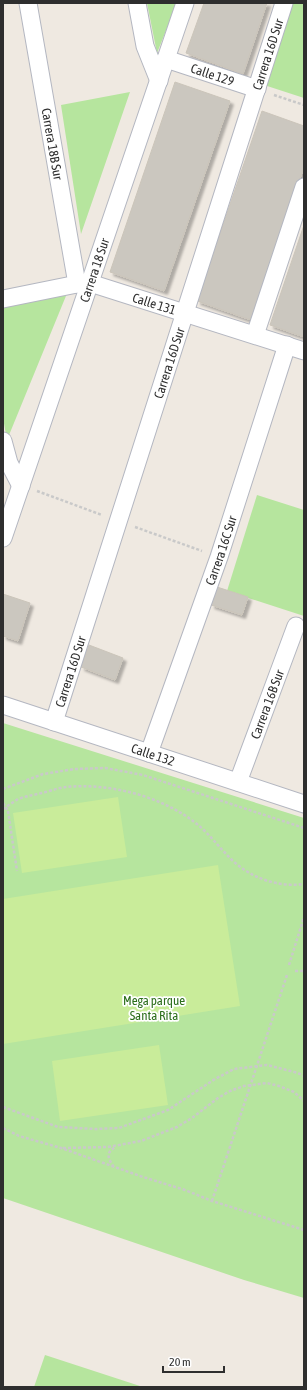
<svg xmlns="http://www.w3.org/2000/svg" width="307" height="1390" font-family="'Asap Condensed',sans-serif">
<style>
.green{fill:#b6e59e}
.pitch{fill:#c9ec9a}
.building{fill:#cbc7bf;stroke:#cbc5ba;filter:url(#shadow)}
.lines{fill:none;stroke-linecap:round;stroke-linejoin:round}
.minor-casing{stroke:#b4b7c1;stroke-width:19}
.path{stroke:#c9c9c9;stroke-width:2.5;stroke-dasharray:3 2;stroke-linecap:butt}
.minor{stroke:#fff;stroke-width:17}
.path-bridge{stroke:#c9c9c9;stroke-width:2.5;stroke-dasharray:3 2;stroke-linecap:butt}
.labels{text-anchor:middle;stroke-width:3.5;stroke-linejoin:round;paint-order:stroke}
.street-label{font-size:13px;fill:#2e2e2e;stroke:#fff}
.park-label{font-size:13px;fill:#2c6e1b;stroke:#fff}
</style>
<defs>
<filter id="shadow"><feDropShadow dx="3.5" dy="3.5" stdDeviation="1" flood-color="#0004"/></filter>
</defs>
<rect width="100%" height="100%" fill="#efe9e1"/>
<path class="green" d="M147,3H177L157,53Z
M291,3H304V98L261,84Z
M130,92L81,234L61,105Z
M68,291L7,440L3,418V304Z
M257,495L304,510V616L227,591Z
M3,723L304,818V1298L244,1280L3,1198Z
M45,1355L143,1387H34Z"/>
<path class="pitch" d="M118,797L127,857L22,873L13,813Z
M218,865L240,1006L3,1044V899Z
M159,1045L168,1105L60,1121L52,1061Z"/>
<path class="building" d="M204,3H267L243,74L186,53Z
M175,82L230,101L164,291L110,272Z
M262,111L304,126V167L251,320L197,301Z
M304,225V337L270,325Z
M217,587L248,597L242,615L211,605Z
M3,594L30,603L18,641L3,636Z
M89,645L123,658L115,680L81,667Z"/>
<g class="lines">
<g class="minor-casing">
<g id="minor">
<path id="s1" d="M28,3L77,284"/>
<path d="M137,3L145,46L159,81"/>
<path id="s2" d="M166,59L257,89"/>
<path id="s3" d="M3,299L77,284L90,283L304,351"/>
<path d="M255,335L304,187"/>
<path d="M3,441L9,463L21,486"/>
<path id="s4" d="M3,538L185,3"/>
<path id="s5" d="M3,705L304,804"/>
<path id="s6" d="M54,722L284,3"/>
<path id="s7" d="M149,753L219,557L287,345"/>
<path id="s8" d="M238,782L296,626"/>
</g>
</g>
<path class="path" d="M274,95L304,105
M37,491L102,515
M135,527L202,551
M3,789L43,774L75,769L105,768L143,775L304,828
M3,809C8,806 13,802 18,799C26,796 34,795 42,793C50,791 58,788 66,787C108,783 158,795 193,821C207,831 217,845 229,857C248,877 277,888 304,884
M8,811L17,871
M289,965L304,917
M295,971H304
M3,1107L58,1127L95,1129L119,1128L168,1110L215,1079L234,1069L267,1065L298,1073L304,1076
M3,1128L19,1136L61,1148L143,1177L185,1190L212,1201L304,1230
M63,1148L108,1147L141,1141L177,1127L192,1118L218,1098L230,1091L244,1086L267,1083L279,1086L294,1092L304,1101
M114,1167C108,1159 105,1152 116,1147
M212,1201L287,975"/>
<use href="#minor" class="minor"/>
<path class="path-bridge" d="M3,803L8,811"/>
</g>
<g class="labels">
<g class="street-label">
<text dy="5" stroke="none"><textPath href="#s6" startOffset="701">Carrera 16D Sur</textPath></text>
<text dy="5" stroke="none"><textPath href="#s2" startOffset="49">Calle 129</textPath></text>
<text dy="5" stroke="none"><textPath href="#s1" startOffset="143">Carrera 18B Sur</textPath></text>
<text dy="5" stroke="none"><textPath href="#s4" startOffset="283">Carrera 18 Sur</textPath></text>
<text dy="5" stroke="none"><textPath href="#s3" startOffset="156">Calle 131</textPath></text>
<text dy="5" stroke="none"><textPath href="#s6" startOffset="377">Carrera 16D Sur</textPath></text>
<text dy="5" stroke="none"><textPath href="#s7" startOffset="215">Carrera 16C Sur</textPath></text>
<text dy="5" stroke="none"><textPath href="#s6" startOffset="53">Carrera 16D Sur</textPath></text>
<text dy="5" stroke="none"><textPath href="#s8" startOffset="83">Carrera 16B Sur</textPath></text>
<text dy="5" stroke="none"><textPath href="#s5" startOffset="158">Calle 132</textPath></text>
</g>
<g class="park-label">
<text x="154" y="1005">Mega parque<tspan x="154" dy="15">Santa Rita</tspan></text>
</g>
</g>
<rect width="307" height="1390" fill="none" stroke="#2e2e2e" stroke-width="8"/>
<path d="M163 1366v6h61v-6" fill="none" stroke="#2e2e2e" stroke-width="2"/>
<text x="169" y="1366" font-size="12" fill="#2e2e2e" stroke="#ffffff" stroke-width="3" paint-order="stroke">20 m</text>
</svg>
